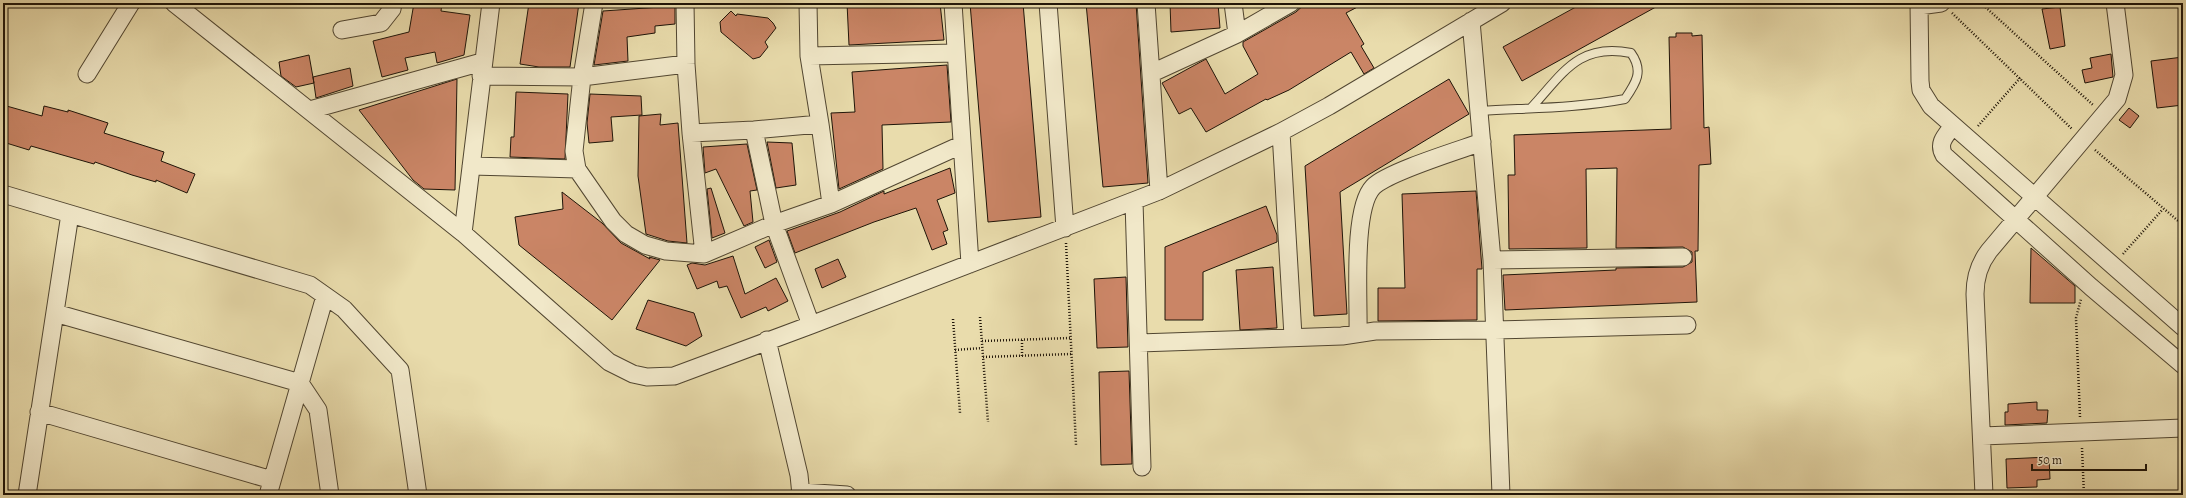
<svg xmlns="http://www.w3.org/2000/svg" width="2186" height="498" font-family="Alegreya,serif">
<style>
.building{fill:#ca8566;stroke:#1e1408}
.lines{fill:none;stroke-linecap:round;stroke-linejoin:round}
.service-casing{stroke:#514631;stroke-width:10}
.minor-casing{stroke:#514631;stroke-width:19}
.path{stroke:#1e1408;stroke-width:2.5;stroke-dasharray:1 2;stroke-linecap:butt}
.service{stroke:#f1e8c9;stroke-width:8}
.minor{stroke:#f1e8c9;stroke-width:17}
</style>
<rect width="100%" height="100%" fill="#e9dcac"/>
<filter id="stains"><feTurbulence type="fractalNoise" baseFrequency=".005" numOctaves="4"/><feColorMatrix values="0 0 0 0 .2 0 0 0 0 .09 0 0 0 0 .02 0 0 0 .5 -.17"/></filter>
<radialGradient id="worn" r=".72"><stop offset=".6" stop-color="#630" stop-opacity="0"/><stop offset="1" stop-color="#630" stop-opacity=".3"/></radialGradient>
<path class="building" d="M414,3H442L441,11L470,15L464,55L437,63L435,52L405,58L408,70L382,77L373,41L409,32Z
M529,3H579L570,67H539L520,64Z
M847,3H940L944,40L849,45Z
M970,3H1023L1041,217L988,222Z
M1086,3H1136L1148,183L1103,187Z
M1170,3H1218L1220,28L1171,32Z
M1306,3H1365L1346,13L1364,44L1361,46L1374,68L1364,74L1351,52L1289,90L1267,100L1266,99L1206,132L1191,108L1179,114L1162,83L1206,59L1225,94L1258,74L1243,46V42L1296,12Z
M1583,3H1663L1522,81L1503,47Z
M675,6V24L655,26V33L627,37L628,61L594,65L603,11Z
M2060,7L2065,46L2050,49L2042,9Z
M731,11L736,16L737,14L768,18L773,23L776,28L765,42L768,47L760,57L753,59L721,32L720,22Z
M1676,33H1692V36L1702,35L1704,128L1709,127L1711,164L1699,165L1698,251H1695L1697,302L1505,310L1503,275L1616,270V268L1683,267L1692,262V252L1683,247L1616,248L1617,168L1586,169L1587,248L1509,249L1508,175H1515L1514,135L1671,129L1669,37H1676Z
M2111,54L2113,77L2085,83L2082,70L2092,68L2090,58Z
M309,55L314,83L296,87L281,76L279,62Z
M2183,57V105L2157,108L2151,61Z
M947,65L951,122L882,125L883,169L839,189L831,113L855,112L852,72Z
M350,68L353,86L316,98L313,77Z
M457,79L455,190L424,189L413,180L359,110Z
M1449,79L1469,114L1340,192L1347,314L1314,316L1305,166Z
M516,92L568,94L565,159L510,157L511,137H514Z
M590,94L641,96L642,115L611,117L613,141L589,143L587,123Z
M3,105L42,116L44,106L68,112V110L108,123L104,133L164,152L161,161L195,174L187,193L156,180V182L132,175L95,162L94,164L31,146L29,150L3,142Z
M2129,108L2139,116L2130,128L2119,120Z
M661,114L660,125L678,123L687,243L668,241L646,234L638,176L639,116Z
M767,142L792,143L796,185L776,188Z
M747,144L757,190L750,191L753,222L744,226L716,169L705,173L703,147Z
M950,168L955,193L937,200L948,230L943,232L947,244L932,250L916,208L874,222L795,253L787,231L840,212L884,191V194Z
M711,188L725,233L712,238L707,189Z
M1476,191L1482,269H1477V320L1378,321V288H1405L1402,194Z
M562,192L602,223L621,243L650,259L649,257L660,260L612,320L519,245L515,217L563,209Z
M1266,206L1277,235V242L1203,272V320H1165V247Z
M769,240L777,262L765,268L755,247Z
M2031,248L2075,286V303H2030Z
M733,256L745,294L776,278L788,301L768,311L766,307L741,318L727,286L719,288L717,281L697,289L687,265L692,263L705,265Z
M838,259L846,277L822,288L815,269Z
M1273,267L1277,328L1240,330L1236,270Z
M1126,277L1128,347L1097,348L1094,279Z
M648,300L694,313L702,336L686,346L636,329Z
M1129,371L1132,464L1101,465L1099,372Z
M2037,402V410H2048L2047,423L2005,425V412H2008V404Z
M2049,457L2050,479L2037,480V487L2007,488L2006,459Z"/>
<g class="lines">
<g class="service-casing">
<path id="service" d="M1481,111C1528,108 1578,108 1625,99C1636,83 1644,71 1631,53C1578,42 1562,75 1531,108"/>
</g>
<g class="minor-casing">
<path id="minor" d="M174,3L463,233L609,362L633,374L647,377L674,376L811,325L1159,191L1281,132L1329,106L1502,3
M594,3L582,77L574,151L577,169L613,221L626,234L645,245L666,251L704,254L774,224L831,204L961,145
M685,3L686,64L691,133L754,130L820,124L809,56L808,3
M953,3L970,264
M1048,3L1065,228
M1146,3L1159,191
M1233,3L1237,34
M1919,3L1920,81L1921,90L1931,106L2183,327
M1919,6L1941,3
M1471,21L1492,260L1501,495
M342,30L381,23L392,9L393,3
M809,56L956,53
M1152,73L1237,34L1291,3
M87,74L131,3
M481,76L582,77L686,64
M310,110L482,62
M820,124L831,204
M1953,126C1946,135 1937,143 1944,155L2091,287L2183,365
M754,130L774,224L811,325
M1281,132L1293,336
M691,133L704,254
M471,166L577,169
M3,194L310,285L344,309L400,370L418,495
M1134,201L1142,467
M463,233L491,3
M1492,260L1683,257
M55,313L300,383L318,410L330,495
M1358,332C1359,300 1352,209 1373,187C1387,172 1460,150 1482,142
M767,340L799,475L801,495
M1139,343L1342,336L1375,331L1494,330L1687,325
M39,412L272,480
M1982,436L2183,428
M801,492L847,495
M27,495L70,214
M268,495L325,296
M1984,495L1975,294C1975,277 1979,264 1989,251L2117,99L2124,75L2115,3"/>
</g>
<path class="path" d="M1981,3L2093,105
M1952,13L2072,129
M1978,126L2020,78
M2095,150L2183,225
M1066,243L1076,445
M2123,254L2163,209
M980,317L988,422
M953,319L960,413
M982,341L1070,338
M955,350L982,348
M1022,356V340
M983,357L1071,354
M2080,417L2076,318L2081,299
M2082,448L2084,495"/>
<use href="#service" class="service"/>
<use href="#minor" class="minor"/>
</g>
<rect width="2186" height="498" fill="none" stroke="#e9dcac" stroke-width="16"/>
<rect x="4" y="4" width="2178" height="490" fill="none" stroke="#1e1408" stroke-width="2"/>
<rect x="8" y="8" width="2170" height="482" fill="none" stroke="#1e1408"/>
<path d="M2032 464v6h114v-6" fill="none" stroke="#1e1408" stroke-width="2"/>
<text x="2038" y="464" font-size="12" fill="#1e1408" stroke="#f1e8c9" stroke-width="3" paint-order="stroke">50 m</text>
<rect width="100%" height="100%" filter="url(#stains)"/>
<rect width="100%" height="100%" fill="url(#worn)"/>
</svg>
